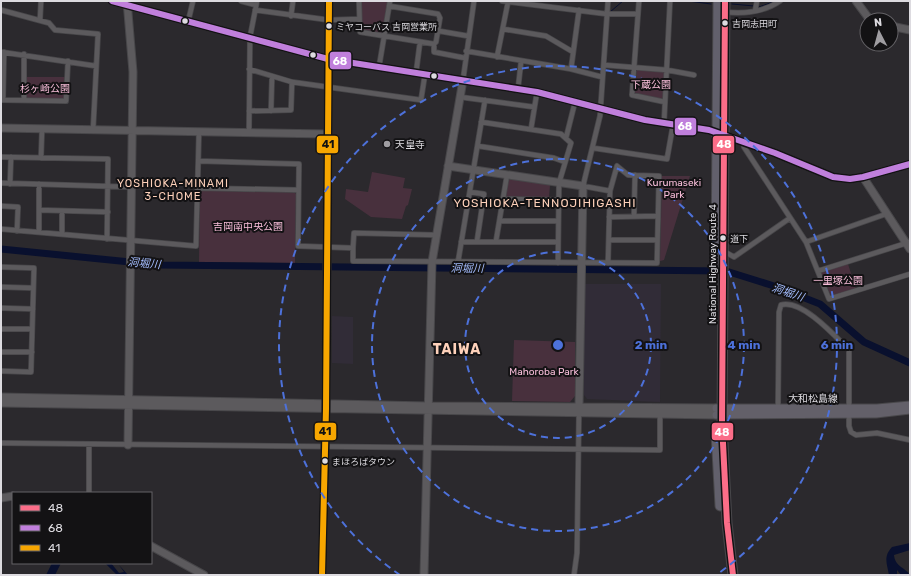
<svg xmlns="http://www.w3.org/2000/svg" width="911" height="576" font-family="Rubik,'Noto Sans JP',sans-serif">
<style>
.built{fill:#312c37}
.green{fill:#48303d}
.water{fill:#09102e}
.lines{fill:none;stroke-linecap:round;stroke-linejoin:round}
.stream{stroke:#09102e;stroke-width:1}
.river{stroke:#09102e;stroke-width:7}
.street-casing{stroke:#48474a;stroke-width:6}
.secondary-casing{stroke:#48474a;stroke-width:9}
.primary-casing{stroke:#48474a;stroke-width:9}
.highway-casing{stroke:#48474a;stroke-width:11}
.street{stroke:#5c5a5d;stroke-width:4.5}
.secondary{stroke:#5c5a5d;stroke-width:7}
.primary{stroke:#636069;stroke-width:7}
.highway{stroke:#62606c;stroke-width:9}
.bus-1-casing{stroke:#131214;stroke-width:9}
.bus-2-casing{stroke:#131214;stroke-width:9}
.bus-3-casing{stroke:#131214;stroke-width:9}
.bus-1{stroke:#fb6d88;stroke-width:6}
.bus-2{stroke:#c07fdc;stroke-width:6}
.bus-3{stroke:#f7a600;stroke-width:6}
.ring{fill:none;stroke:#4d71da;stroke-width:2;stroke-dasharray:7 5}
.bus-dot{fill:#dddbe0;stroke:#131214;stroke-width:1.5}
.poi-dot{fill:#9f9da1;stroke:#131214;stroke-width:1.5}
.labels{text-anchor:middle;stroke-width:4;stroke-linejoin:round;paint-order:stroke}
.bus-label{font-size:9px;fill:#dddbe0;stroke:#131214;text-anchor:start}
.park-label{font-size:10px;fill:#f9beda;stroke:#131214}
.poi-label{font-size:10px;fill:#dddbe0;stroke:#131214;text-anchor:start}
.street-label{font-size:10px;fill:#dddbe0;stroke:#131214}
.neighbourhood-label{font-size:11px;letter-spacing:1px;fill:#fed1ba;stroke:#131214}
.water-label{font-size:11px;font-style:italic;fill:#a3bcfd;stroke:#131214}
.quarter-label{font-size:12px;letter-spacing:1px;fill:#fed1ba;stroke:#131214}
.district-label{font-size:14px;font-weight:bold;letter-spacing:1px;fill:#fed1ba;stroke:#131214}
.centre{fill:#4d71da;stroke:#131214;stroke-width:2}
.ring-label{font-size:12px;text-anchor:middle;font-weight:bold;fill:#4d71da;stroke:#131214;stroke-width:4;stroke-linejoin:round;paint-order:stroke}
.line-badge{stroke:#131214;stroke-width:1.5}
.badge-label{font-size:11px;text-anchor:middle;font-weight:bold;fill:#fff}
.pale-badge-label{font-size:11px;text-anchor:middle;font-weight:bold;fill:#111}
</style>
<rect width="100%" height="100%" fill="#2b292d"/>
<path class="built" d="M583,284H661L660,402L587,399L584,395Z
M332,316L353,317V364L332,363Z"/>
<path class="green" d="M360,1H388L383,33L381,35L361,31Z
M637,69L665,72L663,100L635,94Z
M25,77H65V100L25,99Z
M372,172L405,178L403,188L412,189L408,205L406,206L402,219L371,217L345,199L346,189L368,192Z
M662,176H690L664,260L660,261Z
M510,179L550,185L549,198H507L505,196L508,181Z
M203,190L294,192L296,194L295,263L199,262L200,193Z
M848,264L856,289L831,296L821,274L823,271Z
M514,340L575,342V396L570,402L512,401Z"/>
<path class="water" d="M910,543V550L894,555C895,567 905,567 910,575H901L897,570V575H889C887,563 883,557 892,547Z
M52,563H61L55,575H46Z
M105,563H111L119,573L124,572L119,565L128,575H117Z"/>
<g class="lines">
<path class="stream" d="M688,1L711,4
M732,4L754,6
M759,7L773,2
M610,12L623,1"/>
<path class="river" d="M1,249L160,265L726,271L774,286L820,304L864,342L910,363"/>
<g class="street-casing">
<path id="street" d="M241,1L256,5
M359,1L360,32L434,44L436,42L440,18L438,14L389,6
M502,1L607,14H637
M608,1L600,116L583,186L610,191
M639,1L632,95L665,102
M1,10L49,23L55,30L98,34L93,131
M255,10L329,20L359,19
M755,11L757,1
M725,12C744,14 764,12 780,1
M291,16L293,1
M40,20L41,1
M188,22L193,1
M503,29L546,36L573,52
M439,31L468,36
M434,44V52L465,58
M466,51L571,69L602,77
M1,52L96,66
M24,54V100
M497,57L508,2
M604,65L667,70L694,75
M379,67L390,1
M249,69L292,82L421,100L425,74
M571,69L579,10
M416,73L420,42
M463,80L474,1
M518,89L521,62
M460,97L534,107
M1,100L66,101L68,61
M3,100L4,52
M249,111L291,110L292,82
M271,111L272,77
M481,122L561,134L571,143L559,183L558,263
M664,123L670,1
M531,129L537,92
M249,133L250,37L257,1
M566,138L575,102
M743,141L744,147L806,242L829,299L910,274
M478,146L554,158L565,162
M593,148L667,159L673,125
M1,157L108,159L107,239
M41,158L42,130
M199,161L299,164L298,246L353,248L354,233L436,235
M1,183L131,187
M10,184L11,157
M198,188L298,190
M470,192L484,194L477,241
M503,199L558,200
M1,206L18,207L17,231
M39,210L108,212
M62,212V234
M634,216L635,175
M609,217L658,216
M500,221H558
M1,229L196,246L199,131
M39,232V184
M609,240H657
M496,241L507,175
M461,242H558
M806,242L886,214
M353,248V261L657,263L659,176L628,175L617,166L610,191L608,263
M723,252L727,253L734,257L790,218
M458,262L485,100
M1,267L34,268L31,372L1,371
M818,271L910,242
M1,287L33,288
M1,308L33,309
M1,329H32
M1,352H32
M778,408L779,312L781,305C802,299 835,336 849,350V426L851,432L856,435L877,433L910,440
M1,443L660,450V414
M89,493V444
M574,575L577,553L579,411"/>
</g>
<g class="secondary-casing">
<path id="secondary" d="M112,1L328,59L537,92L645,120L709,130L775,153L833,177L850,179L863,177L910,164
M127,1L133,72L128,445
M856,1L870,20
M891,26L910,30
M1,128L328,134
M448,166L583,186L579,406
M863,177L910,249
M1,397L428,406L716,408
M1,403L716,415
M1,498L13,496
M151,546L204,575
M322,575L326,409L329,1
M424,575L432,262L463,80"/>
</g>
<g class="primary-casing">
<path id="primary" d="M716,408H877L910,405
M716,415L876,414L910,410"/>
</g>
<g class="highway-casing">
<path id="highway" d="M725,1L722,423L727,523L733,575
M716,260L718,1
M716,433L720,506"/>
</g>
<use href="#street" class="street"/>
<use href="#secondary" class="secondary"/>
<use href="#primary" class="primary"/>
<use href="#highway" class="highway"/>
<g class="bus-1-casing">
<path id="bus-1" d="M725,1L722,423L727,523L733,575"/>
</g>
<g class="bus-2-casing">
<path id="bus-2" d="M112,1L328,59L537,92L645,120L709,130L775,153L833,177L850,179L863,177L910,164"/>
</g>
<g class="bus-3-casing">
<path id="bus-3" d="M322,575L326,409L329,1"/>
</g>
<use href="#bus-1" class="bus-1"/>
<use href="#bus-2" class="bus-2"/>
<use href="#bus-3" class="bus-3"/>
</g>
<g class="ring">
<circle cx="558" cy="345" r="93"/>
<circle cx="558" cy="345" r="186"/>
<path d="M400 575A279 279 0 1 1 716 575"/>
</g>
<g class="bus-dot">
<circle cx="185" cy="21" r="3.5"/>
<circle cx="725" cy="23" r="3.5"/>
<circle cx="329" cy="26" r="3.5"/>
<circle cx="313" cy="55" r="3.5"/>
<circle cx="434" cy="76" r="3.5"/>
<circle cx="723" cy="238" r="3.5"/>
<circle cx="325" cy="461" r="3.5"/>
</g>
<circle class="poi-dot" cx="387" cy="144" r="4"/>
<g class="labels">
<g class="bus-label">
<text x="732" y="27">吉岡志田町</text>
<text x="336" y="30">ミヤコーバス 吉岡営業所</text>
<text x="730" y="242">道下</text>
<text x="332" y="465">まほろばタウン</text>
</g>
<g class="park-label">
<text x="651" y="88">下蔵公園</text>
<text x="45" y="92">杉ヶ崎公園</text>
<text x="674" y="186">Kurumaseki<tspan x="674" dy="12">Park</tspan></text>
<text x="248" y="230">吉岡南中央公園</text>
<text x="838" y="284">一里塚公園</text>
<text x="544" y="375">Mahoroba Park</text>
</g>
<g class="poi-label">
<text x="395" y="148">天皇寺</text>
</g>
<g class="street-label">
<text transform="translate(712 264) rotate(-90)" y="4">National Highway Route 4</text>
<text x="813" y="402">大和松島線</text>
</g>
<g class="neighbourhood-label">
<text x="173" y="187">YOSHIOKA-MINAMI<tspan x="173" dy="13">3-CHOME</tspan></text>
</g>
<g class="water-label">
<text transform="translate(144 263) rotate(5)" y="4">洞堀川</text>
<text transform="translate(467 268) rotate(1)" y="4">洞堀川</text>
<text transform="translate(788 292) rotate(19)" y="4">洞堀川</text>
</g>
<g class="quarter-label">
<text x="545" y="207">YOSHIOKA-TENNOJIHIGASHI</text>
</g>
<g class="district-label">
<text x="457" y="354">TAIWA</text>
</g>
</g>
<circle cx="558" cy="345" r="6" class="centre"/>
<g class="ring-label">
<text x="651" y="349">2 min</text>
<text x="744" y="349">4 min</text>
<text x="837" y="349">6 min</text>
</g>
<g class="line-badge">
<rect x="329" y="51" width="23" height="19" rx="4" fill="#c07fdc"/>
<rect x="674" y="117" width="23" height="19" rx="4" fill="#c07fdc"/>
<rect x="316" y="135" width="23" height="19" rx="4" fill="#f7a600"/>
<rect x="712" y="135" width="23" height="19" rx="4" fill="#fb6d88"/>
<rect x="314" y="422" width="23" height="19" rx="4" fill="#f7a600"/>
<rect x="711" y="422" width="23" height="19" rx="4" fill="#fb6d88"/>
</g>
<g class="badge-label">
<text x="340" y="65">68</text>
<text x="685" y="130">68</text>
<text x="724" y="148">48</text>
<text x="722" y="436">48</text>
</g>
<g class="pale-badge-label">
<text x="328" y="148">41</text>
<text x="325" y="435">41</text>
</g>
<rect width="911" height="576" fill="none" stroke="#dddbe0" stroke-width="4"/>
<rect x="12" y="492" width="140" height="72" fill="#131214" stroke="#646266"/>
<rect x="20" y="505" width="20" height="6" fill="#fb6d88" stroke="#646266"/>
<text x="48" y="512" font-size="12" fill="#dddbe0">48</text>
<rect x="20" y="525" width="20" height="6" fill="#c07fdc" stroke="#646266"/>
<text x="48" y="532" font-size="12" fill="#dddbe0">68</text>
<rect x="20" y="545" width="20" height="6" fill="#f7a600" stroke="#646266"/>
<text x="48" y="552" font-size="12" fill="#dddbe0">41</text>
<g transform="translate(879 32) rotate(354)"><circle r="19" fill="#131214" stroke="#646266"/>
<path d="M0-3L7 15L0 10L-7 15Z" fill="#9f9da1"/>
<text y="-6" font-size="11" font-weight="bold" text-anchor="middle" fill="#dddbe0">N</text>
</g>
</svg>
